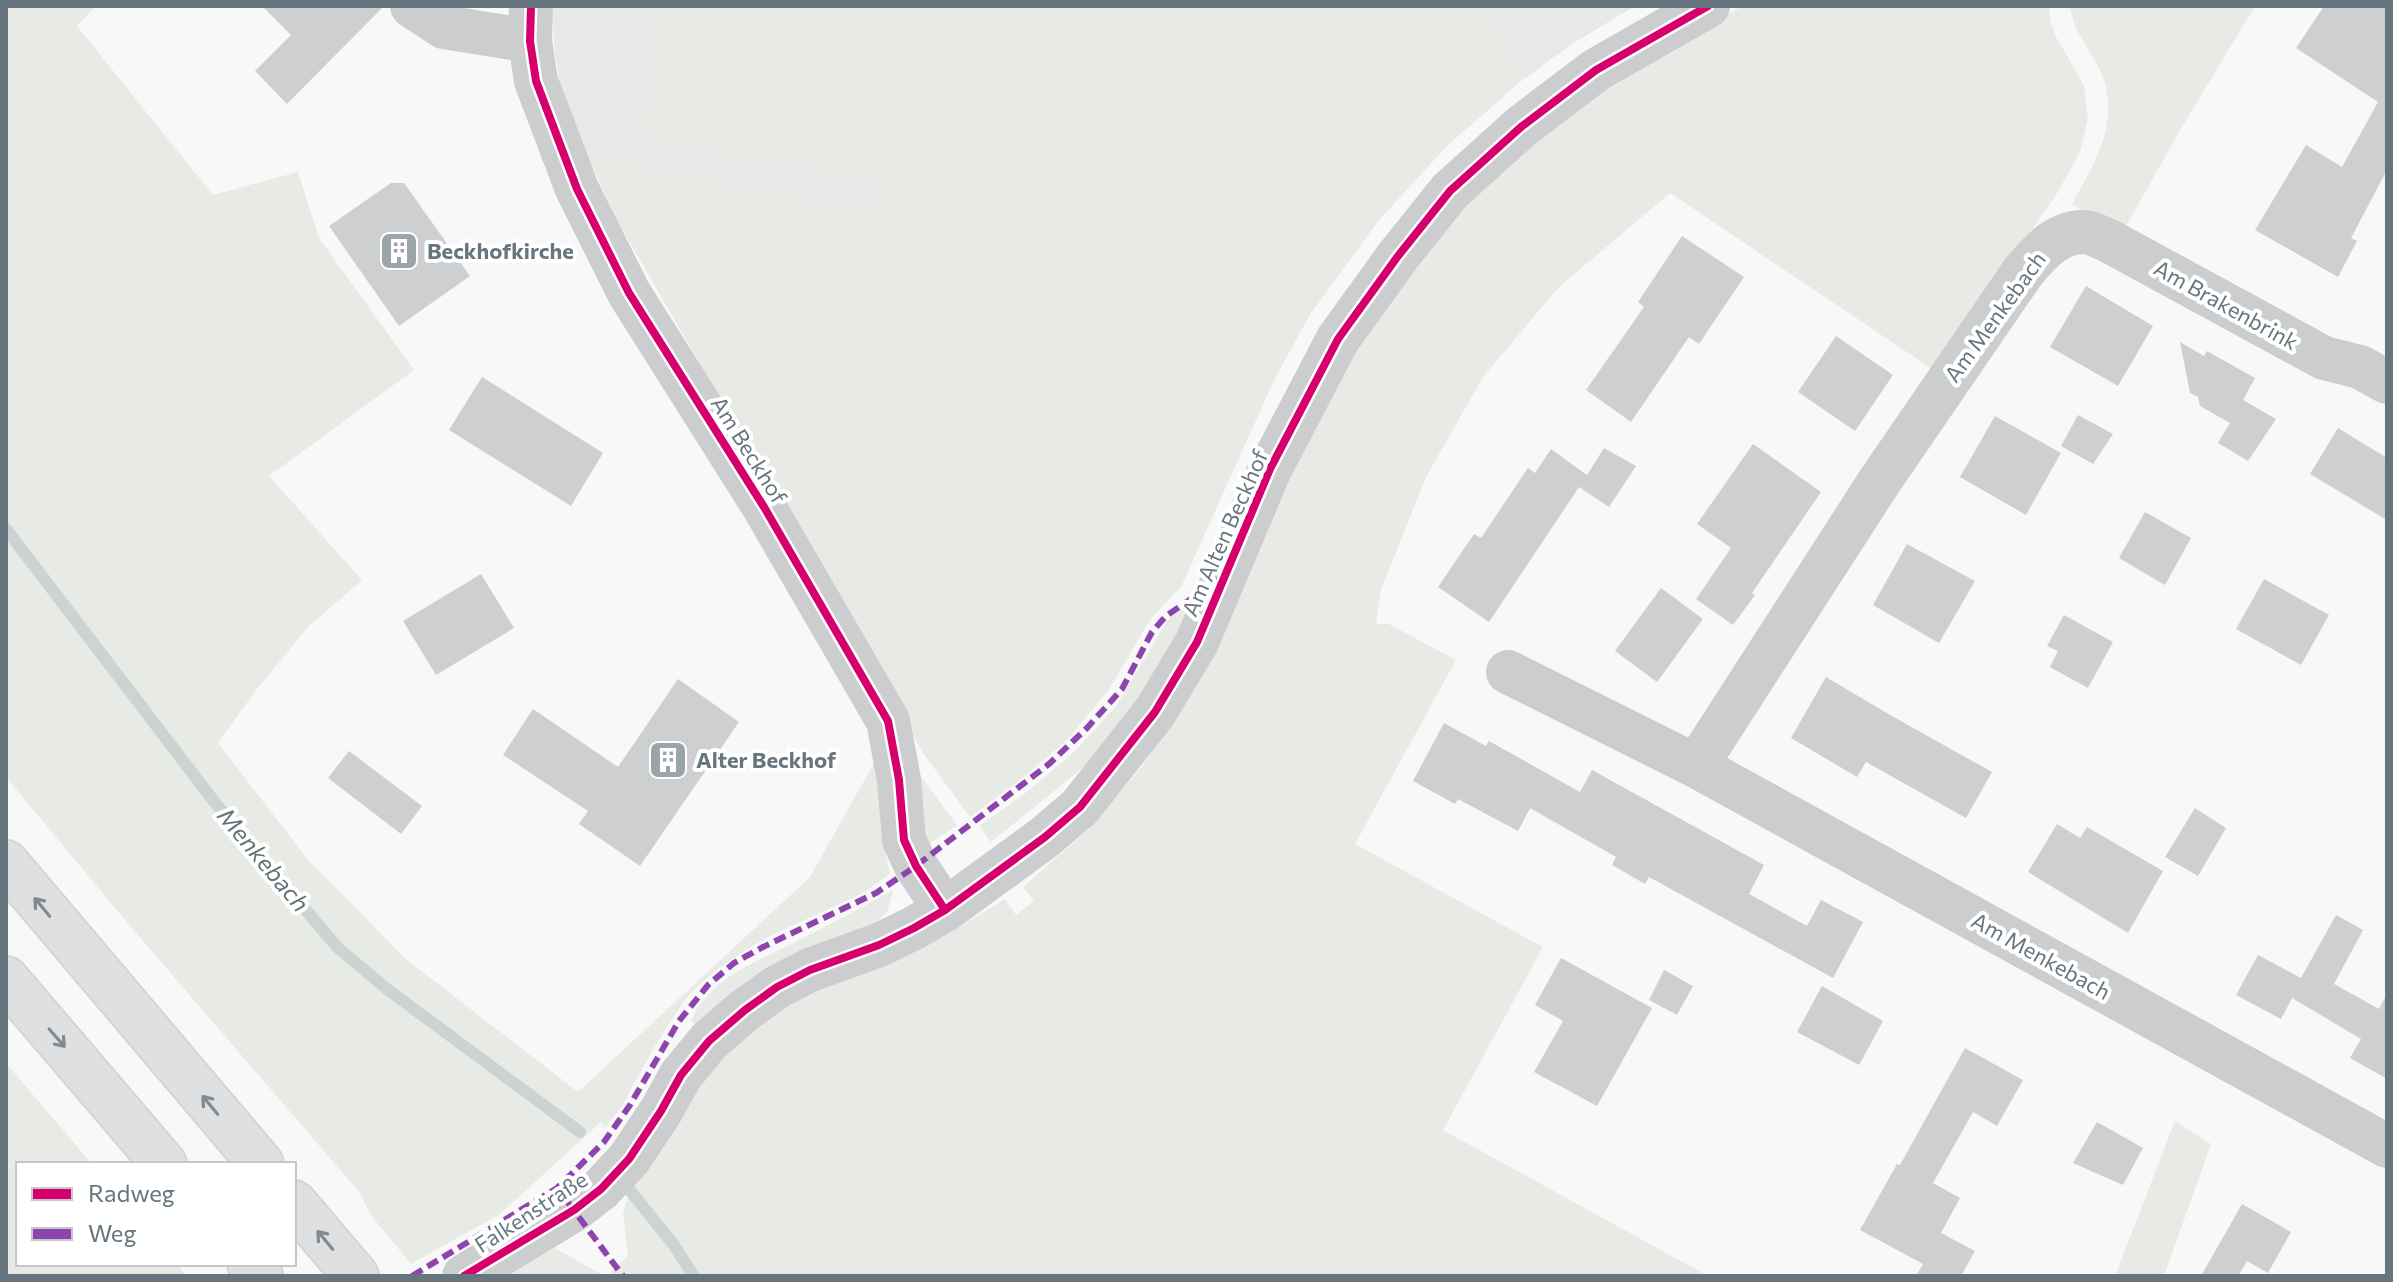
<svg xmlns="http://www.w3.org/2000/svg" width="2393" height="1282" font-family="Commissioner,sans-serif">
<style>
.built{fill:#e7e8e8}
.green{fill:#e8eae6}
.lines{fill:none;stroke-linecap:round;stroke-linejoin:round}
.stream{stroke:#ccd3d5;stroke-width:12}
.building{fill:#cecfd0}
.highway-casing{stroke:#d4d5d5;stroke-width:48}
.minor{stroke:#cbcdce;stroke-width:44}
.highway{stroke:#dfe0e1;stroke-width:44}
.quiet{stroke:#8e44ad;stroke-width:6;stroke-dasharray:12 6;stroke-linecap:butt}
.cycleway-casing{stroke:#fff;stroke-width:13}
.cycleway{stroke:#d6006c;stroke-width:8}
.oneway{stroke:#7f8b92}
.labels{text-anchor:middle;stroke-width:8;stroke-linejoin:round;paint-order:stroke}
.poi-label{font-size:22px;font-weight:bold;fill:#67767e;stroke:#fff;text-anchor:start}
.street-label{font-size:22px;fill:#67767e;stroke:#fff}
.water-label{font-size:24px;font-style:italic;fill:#637478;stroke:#fff}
</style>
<rect width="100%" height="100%" fill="#f8f8f8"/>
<path class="built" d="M553,6H898L871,214L586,153L561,90L554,45Z
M1481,6H1635L1572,44L1520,82Z"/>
<path class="green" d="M6,6H96L77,26L213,195L298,172L319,238L414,370L269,476L362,580L308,627L256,690L218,743L309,861L407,960L578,1092L810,877L878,756L881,833L890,874L861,894L770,936L749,948L719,968L697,987L684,1001L652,1051L622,1106L605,1128L601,1122L500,1214L411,1264L370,1214L360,1193L131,927L6,777Z
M651,6H1481L1520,82L1448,145L1379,220L1311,313L1274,380L1181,587L1152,617L1108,691L1067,740L1025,776L970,817L923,753L617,220L586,153L870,214L876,181L644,140Z
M1743,6H2049L2050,20L2056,37L2084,85L2088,119L2080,152L2056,195L1935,371L1670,193L1558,288L1483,377L1426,477L1381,590L1376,624H1389L1456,660L1355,844L1543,947L1443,1130L1708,1276H607L628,1256L623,1214L635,1171L717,1063L784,1004L917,949L945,936L1005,899L1016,915L1034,901L1023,887L1087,831L1144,764L1193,688L1294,462L1350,355L1463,207L1575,109L1701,29Z
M2070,6H2255L2182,127L2122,233L2072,204C2096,162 2123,117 2099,68C2088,47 2073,30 2070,6Z
M1197,595L1155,681L1090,762L991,842L979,826L1028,791L1075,751L1116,706L1167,621Z
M914,767L957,825L928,845L917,829Z
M893,890L888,910L875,924L700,1027L691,1021C710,977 759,961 799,940C831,924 862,907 893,890Z
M6,1063L92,1164H18V1264H177L187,1276H6Z
M2175,1121L2211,1144L2164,1276H2115Z
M547,1244L605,1276H493Z"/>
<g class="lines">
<path class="stream" d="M6,529L216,804L338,948L387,989L580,1132
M628,1188L673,1244L694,1276"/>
</g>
<path class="building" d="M262,6H384L287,104L255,71L291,35Z
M2324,6H2387V170L2351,238L2357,241L2338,277L2255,230L2306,145L2342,167L2378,102L2296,48Z
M391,183H404L470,276L399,326L329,226Z
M1682,236L1744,277L1699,344L1689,337L1631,422L1586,390L1644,307L1638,302Z
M2086,286L2153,326L2118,386L2050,347Z
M1836,336L1893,375L1855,431L1798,392Z
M2180,342L2204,356L2207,351L2255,378L2231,422L2243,400L2276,419L2248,461L2218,443L2230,423L2200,406L2198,397L2190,393Z
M482,377L603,453L571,506L449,430Z
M2078,415L2113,434L2093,464L2061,446Z
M1995,416L2061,453L2026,515L1960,477Z
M2338,428L2387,458V520L2310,474Z
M1753,444L1821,492L1752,593L1755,595L1733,625L1696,599L1731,548L1697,524Z
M1604,448L1636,466L1609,507L1579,487L1489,622L1438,587L1474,534L1481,538L1528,468L1535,473L1551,449L1587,475Z
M2145,512L2191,538L2165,585L2119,558Z
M1907,544L1975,581L1939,643L1873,605Z
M481,574L514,628L436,675L403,621Z
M2264,579L2329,615L2301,665L2236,629Z
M1661,588L1703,619L1657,682L1615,651Z
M2064,615L2113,642L2088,688L2050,667L2058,651L2047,646Z
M1826,677L1892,716L1992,772L1966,818L1866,762L1857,777L1791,738Z
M678,679L739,722L640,866L579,824L588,811L503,755L533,709L618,767Z
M1444,723L1486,746L1489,741L1580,792L1592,770L1764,865L1749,894L1807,926L1821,900L1863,922L1833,978L1649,877L1645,884L1612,865L1616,857L1530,808L1518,831L1458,799L1455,804L1413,781Z
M349,751L422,806L401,834L328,778Z
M2195,808L2226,828L2198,876L2165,857Z
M2057,824L2080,838L2087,827L2163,871L2128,933L2028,872Z
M2336,915L2363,930L2334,984L2379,1009L2387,994V1079L2350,1058L2361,1039L2292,998L2281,1019L2236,995L2258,955L2301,978Z
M1561,958L1652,1008L1597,1106L1534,1072L1563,1021L1535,1005Z
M1664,970L1693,986L1677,1015L1649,1000Z
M1822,986L1883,1021L1859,1065L1797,1032Z
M1965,1048L2023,1080L1997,1126L1973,1112L1933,1183L1960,1198L1941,1233L1975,1251L1961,1276H1916L1923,1264L1860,1230L1897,1164L1900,1165Z
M2097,1122L2143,1148L2123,1185L2073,1163Z
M2242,1204L2291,1232L2268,1273L2247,1261L2238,1276H2201Z"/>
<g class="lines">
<g class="highway-casing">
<path id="highway" d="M6,863L261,1164
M6,979L164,1164
M294,1203L356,1276
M250,1264L260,1276"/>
</g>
<path class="minor" d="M412,6L444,27L530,41
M531,6L530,41L536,81L577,189L629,293L764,507L888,721L899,780L904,840L916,866L945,910
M1508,672L1696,766L2387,1146
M1696,766L1879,482L2023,272C2039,253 2057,231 2085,232C2093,233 2102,238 2109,241L2324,358L2360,367L2387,382
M464,1276L574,1210L601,1189L629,1159L661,1111L681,1075L709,1041L745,1010L777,987L810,970L879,945L914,928L945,910L1045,837L1080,807L1155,712L1197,642L1270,469L1338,339L1398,256L1450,191L1521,127L1596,70L1708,6"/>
<use href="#highway" class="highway"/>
<path class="quiet" d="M557,1188L623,1276
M412,1276L557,1188L604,1142L630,1105L679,1021L708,985L734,963L763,947L876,893L916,866L1049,764L1087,728L1122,689L1152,632L1166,616L1220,579"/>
<g class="cycleway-casing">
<path id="cycleway" d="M531,6L530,41L536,81L577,189L629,293L764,507L888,721L899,780L904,840L916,866L945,910
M464,1276L574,1210L601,1189L629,1159L661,1111L681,1075L709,1041L745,1010L777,987L810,970L879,945L914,928L945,910L1045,837L1080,807L1155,712L1197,642L1270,469L1338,339L1398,256L1450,191L1521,127L1596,70L1708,6"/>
</g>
<use href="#cycleway" class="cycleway"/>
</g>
<defs><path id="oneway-shaft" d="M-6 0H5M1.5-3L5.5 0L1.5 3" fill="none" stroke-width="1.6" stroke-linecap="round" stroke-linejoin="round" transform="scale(2)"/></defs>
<g class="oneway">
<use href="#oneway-shaft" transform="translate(42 907) rotate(-130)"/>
<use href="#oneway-shaft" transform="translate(57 1038) rotate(49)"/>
<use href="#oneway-shaft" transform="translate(210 1105) rotate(-130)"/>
<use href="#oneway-shaft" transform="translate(325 1240) rotate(-130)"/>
</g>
<defs>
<g id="building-square" transform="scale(2)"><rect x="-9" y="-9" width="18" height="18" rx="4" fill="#9aa4a9" stroke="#fff"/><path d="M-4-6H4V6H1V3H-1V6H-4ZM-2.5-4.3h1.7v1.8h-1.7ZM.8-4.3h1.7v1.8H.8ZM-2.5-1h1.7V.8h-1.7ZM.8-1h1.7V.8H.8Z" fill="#fff"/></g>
</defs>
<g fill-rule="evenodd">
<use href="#building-square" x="399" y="251"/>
<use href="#building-square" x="668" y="760"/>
</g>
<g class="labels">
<g class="poi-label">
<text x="427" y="259">Beckhofkirche</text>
<text x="696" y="768">Alter Beckhof</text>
</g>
<g class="street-label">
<text transform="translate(2226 305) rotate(29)" y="8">Am Brakenbrink</text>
<text transform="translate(1995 317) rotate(-54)" y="8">Am Menkebach</text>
<text transform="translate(749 450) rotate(58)" y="8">Am Beckhof</text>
<text transform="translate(1225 533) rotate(-66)" y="8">Am Alten Beckhof</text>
<text transform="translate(2041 956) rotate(29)" y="8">Am Menkebach</text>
<text transform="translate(531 1212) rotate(-33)" y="8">Falkenstraße</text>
</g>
<g class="water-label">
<text transform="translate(263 860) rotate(50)" y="8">Menkebach</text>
</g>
</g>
<rect width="2393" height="1282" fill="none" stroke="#67767e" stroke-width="16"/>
<rect x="16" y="1162" width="280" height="104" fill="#ffffff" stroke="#c2c8cb" stroke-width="2"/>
<rect x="32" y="1188" width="40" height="12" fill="#d6006c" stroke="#c2c8cb" stroke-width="2"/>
<text x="88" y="1202" font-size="24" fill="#67767e">Radweg</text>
<rect x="32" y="1228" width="40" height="12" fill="#8e44ad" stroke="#c2c8cb" stroke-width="2"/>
<text x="88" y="1242" font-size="24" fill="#67767e">Weg</text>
</svg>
